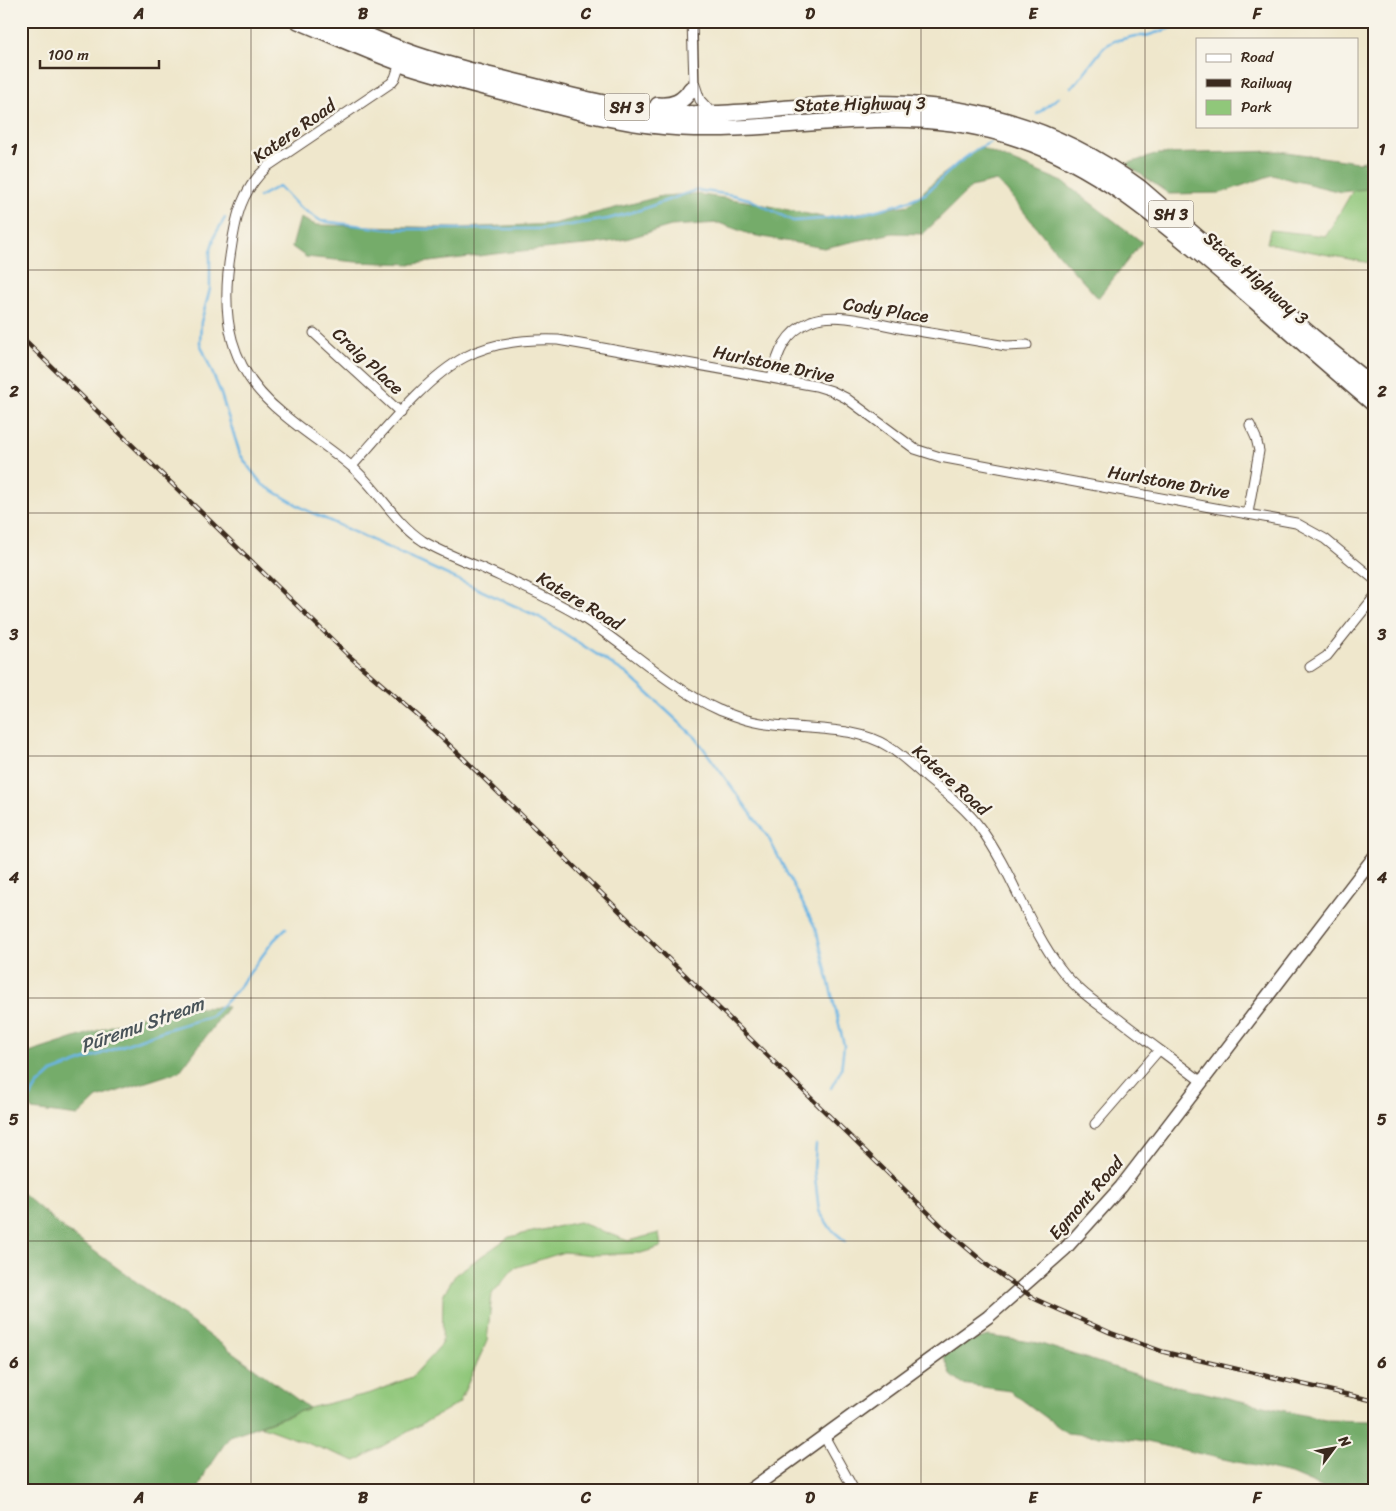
<svg xmlns="http://www.w3.org/2000/svg" width="1396" height="1511" font-family="Sriracha,sans-serif">
<style>
.green{fill:#90c77a;stroke:#66784c}
.forest{fill:#74ac6a;stroke:#586b44}
.lines{fill:none;stroke-linecap:round;stroke-linejoin:round}
.stream{stroke:#6bb5e4;stroke-width:2.5}
.minor-casing{stroke:#564638;stroke-width:11}
.secondary-casing{stroke:#564638;stroke-width:15}
.trunk-casing{stroke:#564638;stroke-width:18}
.minor{stroke:#fff;stroke-width:9}
.secondary{stroke:#fff;stroke-width:12}
.trunk{stroke:#fff;stroke-width:15}
.rail-casing{stroke:#3b2a1e;stroke-width:4.5}
.rail{stroke:#f7f3e8;stroke-width:2.5;stroke-dasharray:8;stroke-linecap:butt}
.grid{fill:none;stroke:#3b2a1e;stroke-width:1;stroke-opacity:0.55}
.labels{text-anchor:middle;stroke-width:5;stroke-linejoin:round;paint-order:stroke}
.shield{fill:#f7f3e8;stroke:#73665b;stroke-width:1}
.shield-label{font-size:16px;font-weight:bold;fill:#3b2a1e}
.street-label{font-size:18px;fill:#3b2a1e;stroke:#f7f3e8}
.water-label{font-size:19px;font-style:italic;fill:#495459;stroke:#f7f3e8}
.neatline{fill:none;stroke:#3b2a1e;stroke-width:2}
.grid-label{font-size:16px;text-anchor:middle;font-weight:bold;fill:#3b2a1e}
</style>
<rect width="100%" height="100%" fill="#f7f3e8"/>
<filter id="ink" filterUnits="userSpaceOnUse"><feTurbulence type="fractalNoise" baseFrequency=".02" numOctaves="2"/><feDisplacementMap in="SourceGraphic" scale="10" xChannelSelector="R" yChannelSelector="G"/><feConvolveMatrix kernelMatrix="1 2 1 2 8 2 1 2 1" color-interpolation-filters="sRGB"/></filter>
<filter id="wash" filterUnits="userSpaceOnUse"><feTurbulence type="fractalNoise" baseFrequency=".0096" numOctaves="4" result="noise"/><feDisplacementMap in="SourceGraphic" scale="20" xChannelSelector="R" yChannelSelector="G"/><feGaussianBlur stdDeviation="1.12" result="paint"/><feColorMatrix in="noise" values="0 0 0 0 0 0 0 0 0 0 0 0 0 0 0 0 0 1.4 0 .05"/><feComposite in="paint" operator="in"/></filter>
<g filter="url(#wash)">
<rect width="100%" height="100%" fill="#efe7cc"/>
<path class="green" d="M1359,180L1375,181V264L1267,243L1270,230L1326,236Z
M579,1222L628,1241L659,1233L661,1247L641,1253L593,1255L564,1252L514,1268L492,1294L487,1341L459,1403L356,1461L260,1426L309,1408L371,1393L412,1377L442,1344L443,1295L456,1274L509,1237Z"/>
<path class="forest" d="M979,147L1063,182L1142,242L1098,298L1059,255L1006,190L996,181L971,187L923,234L893,233L824,248L752,235L719,223L671,226L626,239L596,244L511,252L413,264L356,262L306,257L292,247L300,218L316,225L457,228L553,224L662,196L694,194L745,201L827,218L909,205L936,180Z
M1279,151L1357,162L1375,159V188L1341,192L1272,175L1221,193L1169,194L1126,164L1158,154Z
M228,1007L180,1071L97,1098L78,1116L32,1110L21,1093V1075L26,1054L163,1009Z
M21,1192L64,1229L309,1408L230,1436L206,1471L198,1490H21Z
M989,1336L1038,1343L1166,1384L1325,1420L1370,1421L1375,1424V1490H1328L1291,1474L1138,1440L1067,1433L1010,1391L962,1384L951,1375L941,1348Z"/>
<g class="lines">
<path class="stream" d="M1071,87L1077,82L1104,47L1114,41L1135,36H1146L1177,26L1210,29L1223,27L1238,21
M1037,114L1059,97
M259,197L279,186L298,206L321,221L387,229H545L608,219L640,210L696,190L733,195L749,199L793,221L822,219L865,213L900,204L925,194L957,164L977,149L991,142
M225,218L215,235L210,252V289L201,322L200,343L220,391L240,454L250,469L263,485L306,510L539,617L627,674L696,738L768,837L816,929L844,1045L841,1070L831,1088
M21,1113L37,1086L52,1072L165,1030L212,1016L236,991L274,940L286,928
M816,1145L814,1169L819,1211L831,1229L845,1241"/>
</g>
</g>
<g filter="url(#ink)">
<g class="lines">
<g class="minor-casing">
<path id="minor" d="M692,21L694,82L700,100L713,114
M401,60L395,78L391,83L268,166C241,191 236,216 231,250C220,316 228,370 283,414C305,433 330,448 352,467C378,489 394,522 423,541C441,552 462,560 482,568C515,583 549,597 580,616C627,645 669,688 719,710C732,715 746,721 761,723C800,731 854,724 889,747C903,756 915,768 928,779C947,794 967,809 981,829C1012,872 1028,926 1060,968C1076,990 1099,1005 1120,1020C1147,1041 1175,1061 1202,1082
M314,333L401,413
M772,378C777,353 785,332 811,321C837,311 877,324 905,329C938,334 972,340 1006,346L1027,345
M352,466C382,433 425,378 465,357C493,342 526,339 558,340L816,386L832,391L846,398L915,449L940,457L1296,523L1325,539L1375,580
M1248,513L1259,451L1256,438L1250,425
M1310,667L1327,656L1375,596
M1095,1124L1159,1050
M824,1436L854,1490"/>
</g>
<g class="secondary-casing">
<path id="secondary" d="M750,1490L988,1317L1065,1249L1121,1187L1375,856"/>
</g>
<g class="trunk-casing">
<path id="trunk" d="M298,21C335,36 371,53 409,66C452,80 497,90 541,102C587,114 634,126 682,128C797,133 905,99 1019,139C1100,167 1162,222 1226,276C1276,319 1325,363 1375,405
M333,21C357,31 380,41 403,50C446,66 493,76 537,87C578,98 619,108 661,112C717,118 773,108 829,105C945,97 1043,117 1139,187L1312,336L1375,387
M658,105C673,106 683,102 691,89"/>
</g>
<use href="#minor" class="minor"/>
<use href="#secondary" class="secondary"/>
<use href="#trunk" class="trunk"/>
<g class="rail-casing">
<path id="rail" d="M21,337L349,656L424,721L463,758L948,1232L987,1265L1035,1299L1111,1333L1164,1352L1375,1401"/>
</g>
<use href="#rail" class="rail"/>
</g>
</g>
<path class="grid" d="M251,21V1490M474,21V1490M698,21V1490M921,21V1490M1145,21V1490M21,270H1375M21,513H1375M21,756H1375M21,998H1375M21,1241H1375"/>
<g class="labels">
<g class="shield">
<rect x="604.5" y="93.5" width="45" height="27" rx="4"/>
<rect x="1148.5" y="200.5" width="45" height="27" rx="4"/>
</g>
<g class="shield-label">
<text x="627" y="113">SH 3</text>
<text x="1171" y="220">SH 3</text>
</g>
<g class="street-label">
<text transform="translate(860 104) rotate(-1)" y="6">State Highway 3</text>
<text transform="translate(294 131) rotate(-35)" y="6">Katere Road</text>
<text transform="translate(1256 278) rotate(41)" y="6">State Highway 3</text>
<text transform="translate(886 310) rotate(9)" y="6">Cody Place</text>
<text transform="translate(368 361) rotate(43)" y="6">Craig Place</text>
<text transform="translate(774 364) rotate(12)" y="6">Hurlstone Drive</text>
<text transform="translate(1169 482) rotate(10)" y="6">Hurlstone Drive</text>
<text transform="translate(580 601) rotate(31)" y="6">Katere Road</text>
<text transform="translate(951 780) rotate(42)" y="6">Katere Road</text>
<text transform="translate(1086 1198) rotate(-49)" y="6">Egmont Road</text>
</g>
<g class="water-label">
<text transform="translate(142 1024) rotate(-20)" y="7">Pūremu Stream</text>
</g>
</g>
<rect width="1396" height="1511" fill="none" stroke="#f7f3e8" stroke-width="55"/>
<rect x="1196" y="38" width="162" height="90" fill="#f7f3e8" stroke="#aca397"/>
<rect x="1206" y="54" width="25" height="8" fill="#ffffff" stroke="#aca397"/>
<text x="1241" y="62" font-size="15" fill="#3b2a1e">Road</text>
<rect x="1206" y="79" width="25" height="8" fill="#3b2a1e" stroke="#aca397"/>
<text x="1241" y="88" font-size="15" fill="#3b2a1e">Railway</text>
<rect x="1206" y="100" width="25" height="15" fill="#90c77a" stroke="#aca397"/>
<text x="1241" y="112" font-size="15" fill="#3b2a1e">Park</text>
<g transform="translate(1334 1448) rotate(58)" stroke="#f7f3e8" stroke-width="4" paint-order="stroke">
<path d="M0-4L9 19L0 12L-9 19Z" fill="#3b2a1e"/>
<text y="-8" font-size="14" font-weight="bold" text-anchor="middle" fill="#3b2a1e">N</text>
</g>
<path d="M40 60v8h119v-8" fill="none" stroke="#3b2a1e" stroke-width="2.5"/>
<text x="48" y="60" font-size="15" fill="#3b2a1e" stroke="#f7f3e8" stroke-width="4" paint-order="stroke">100 m</text>
<rect x="28" y="28" width="1340" height="1456" class="neatline"/>
<g class="grid-label">
<text x="139" y="19">A</text>
<text x="363" y="19">B</text>
<text x="586" y="19">C</text>
<text x="810" y="19">D</text>
<text x="1033" y="19">E</text>
<text x="1257" y="19">F</text>
<text x="14" y="155">1</text>
<text x="1382" y="155">1</text>
<text x="14" y="397">2</text>
<text x="1382" y="397">2</text>
<text x="14" y="640">3</text>
<text x="1382" y="640">3</text>
<text x="14" y="883">4</text>
<text x="1382" y="883">4</text>
<text x="14" y="1125">5</text>
<text x="1382" y="1125">5</text>
<text x="14" y="1368">6</text>
<text x="1382" y="1368">6</text>
<text x="139" y="1503">A</text>
<text x="363" y="1503">B</text>
<text x="586" y="1503">C</text>
<text x="810" y="1503">D</text>
<text x="1033" y="1503">E</text>
<text x="1257" y="1503">F</text>
</g>
</svg>
